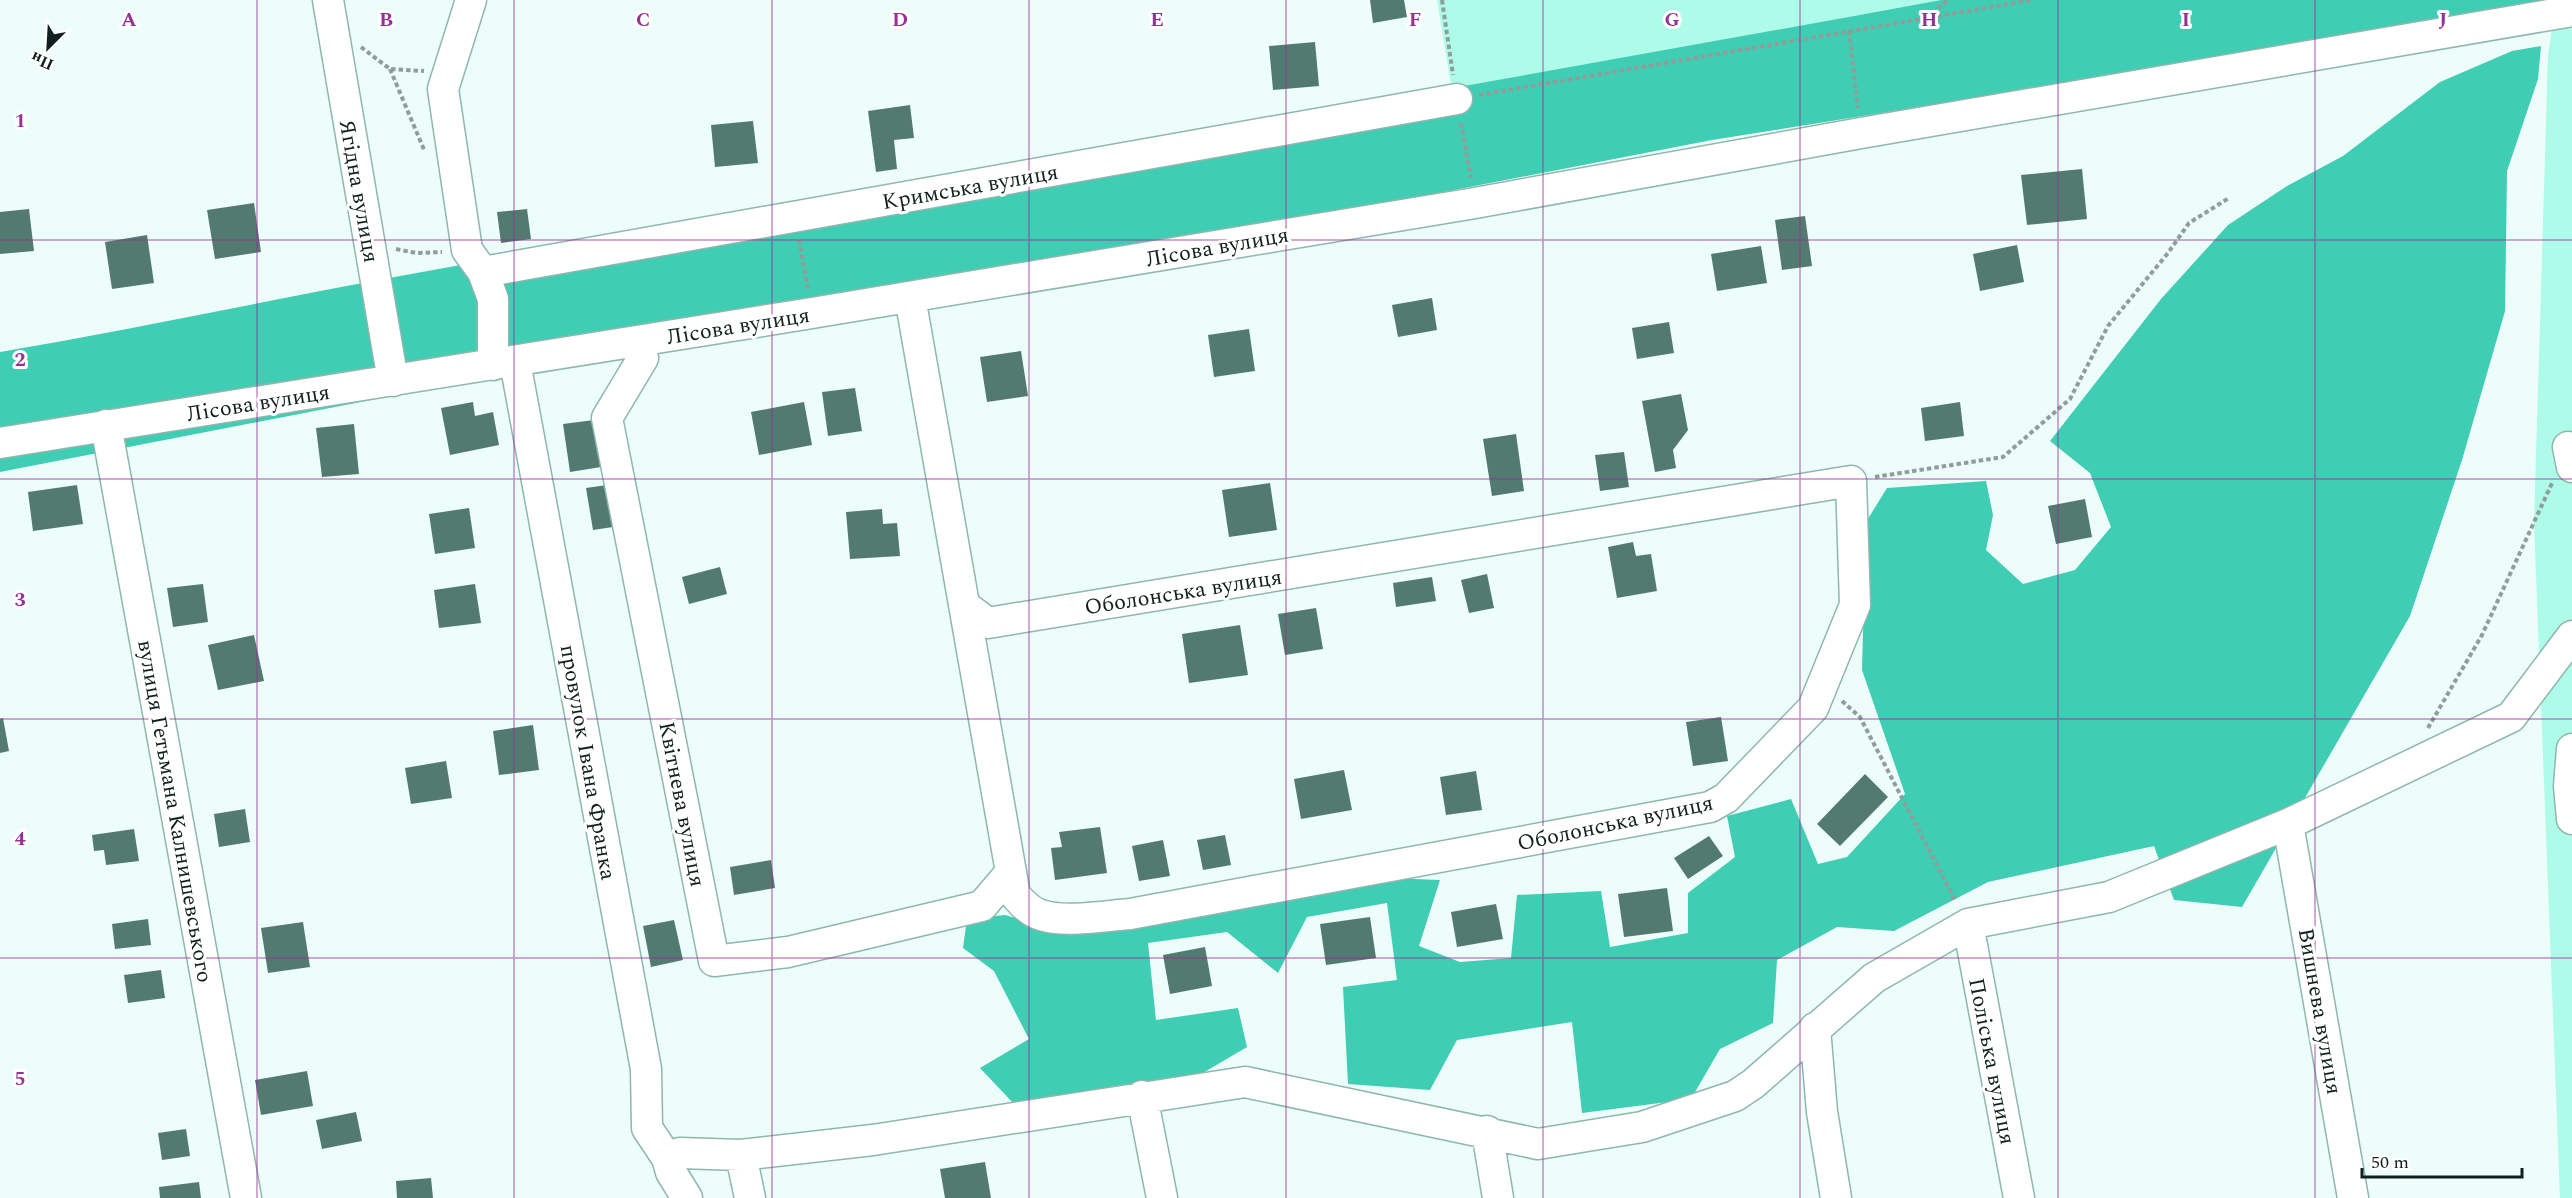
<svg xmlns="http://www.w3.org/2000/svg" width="2572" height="1198" font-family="Spectral,serif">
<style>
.green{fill:#affbea}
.forest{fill:#3fcdb4}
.building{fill:#537a71}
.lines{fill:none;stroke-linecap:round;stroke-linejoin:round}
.minor-casing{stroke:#8eb7ae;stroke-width:33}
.path{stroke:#8e9e9a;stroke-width:4;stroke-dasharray:4.5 3;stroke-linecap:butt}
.minor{stroke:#fff;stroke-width:30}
.grid{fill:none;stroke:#963094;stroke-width:1.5;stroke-opacity:0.55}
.labels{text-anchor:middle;stroke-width:6;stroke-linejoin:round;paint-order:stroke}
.street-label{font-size:22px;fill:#10201c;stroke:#fff}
.grid-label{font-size:20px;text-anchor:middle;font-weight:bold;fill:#963094;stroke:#fff;stroke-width:6;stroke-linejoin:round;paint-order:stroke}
</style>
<rect width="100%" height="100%" fill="#edfdf9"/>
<path class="green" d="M1437,0H1941L1452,90Z
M2556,0H2572V1198H2560L2534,523L2548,55Z"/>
<path class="forest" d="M1941,0H2572V3L1712,140L0,472V352C130,330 260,302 389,278C906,183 1424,95 1941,0Z
M2541,46L2538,79L2507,171L2505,311L2462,460L2410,616L2242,907L2174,900L2154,846L1988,882L1894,931L1837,927L1777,960L1773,1023L1720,1049L1691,1099L1582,1113L1572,1022L1457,1040L1430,1090L1348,1084L1343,987L1397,980L1387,903L1307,917L1278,973L1227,932L1148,943L1156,1020L1238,1008L1247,1047L1196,1077L1015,1105L980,1068L1029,1039L994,971L963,948L967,919L1005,915L1049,928L1389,878L1440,880L1419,946L1460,962L1511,958L1517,895L1601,891L1610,947L1688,933V893L1735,857L1727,816L1791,799L1818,864L1847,857L1905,794L1862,670L1866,522L1887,488L1986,481L1993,515L1986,550L2023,584L2075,570L2111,527L2090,473L2050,441L2161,299L2228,225L2287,186L2343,156L2440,82L2512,51Z"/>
<path class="building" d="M1370,0H1404L1407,17L1373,23Z
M1315,42L1319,86L1273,90L1269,46Z
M910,105L914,138L894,140L897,169L876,172L868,111Z
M753,121L758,163L715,167L711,125Z
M2082,169L2087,219L2027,225L2021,175Z
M254,203L261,252L215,259L207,210Z
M29,209L34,251L0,254V212Z
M527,209L531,239L501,243L497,212Z
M1805,216L1812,266L1782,270L1775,220Z
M147,235L154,283L112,289L105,242Z
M2017,245L2024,282L1980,291L1973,254Z
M1761,246L1767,283L1717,291L1711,254Z
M1432,298L1437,330L1398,337L1392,305Z
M1669,322L1674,353L1637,359L1632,328Z
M1249,329L1255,371L1214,377L1208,335Z
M1021,351L1028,396L987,402L980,357Z
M855,388L862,431L828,436L822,392Z
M1681,394L1688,430L1673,450L1676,468L1655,472L1642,401Z
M473,402L475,416L493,412L499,445L450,455L441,408Z
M804,402L812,445L759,455L751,412Z
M1960,402L1964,436L1925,441L1921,408Z
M594,420L601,467L570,472L563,424Z
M354,424L359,474L322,477L316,428Z
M1516,434L1524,491L1492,496L1483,439Z
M1624,452L1629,487L1600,491L1595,455Z
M1270,483L1277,530L1229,537L1222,490Z
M77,485L83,524L33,531L28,492Z
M607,485L613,527L593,530L586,488Z
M2085,499L2092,537L2056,544L2048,506Z
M469,508L475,548L435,554L429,514Z
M882,509L883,524L897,523L900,556L850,559L846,512Z
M1633,542L1636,556L1651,554L1657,591L1617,598L1608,547Z
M720,567L727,594L689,604L682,577Z
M1487,574L1494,608L1469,613L1461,580Z
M1432,577L1436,601L1396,607L1393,583Z
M203,584L208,622L173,627L167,588Z
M475,584L481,623L439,628L434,590Z
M1316,608L1323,649L1285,655L1278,614Z
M1240,625L1248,675L1189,683L1182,634Z
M254,635L264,681L218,690L208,645Z
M1721,717L1728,761L1693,766L1686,722Z
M3,718L9,751L0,753V719Z
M533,725L539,770L499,775L493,731Z
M446,761L452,798L411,804L405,768Z
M1344,770L1352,810L1301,819L1294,779Z
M1476,771L1482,810L1446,815L1440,777Z
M1865,774L1888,797L1840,846L1817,824Z
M245,809L250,842L219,847L214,814Z
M1100,827L1107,873L1055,880L1051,848L1062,847L1059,832Z
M134,829L139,861L106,865L104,850L94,851L92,835Z
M1225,835L1231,865L1203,870L1197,840Z
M1709,836L1723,856L1688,879L1674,858Z
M1163,840L1170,876L1139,881L1132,846Z
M771,860L775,888L734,895L730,867Z
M1667,888L1673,931L1624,937L1618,894Z
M1496,904L1503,939L1457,947L1451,912Z
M1370,917L1376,958L1326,965L1320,924Z
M148,919L151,945L115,949L112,924Z
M674,920L683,960L651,967L643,926Z
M303,922L310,967L268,973L261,928Z
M1205,947L1212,986L1170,994L1163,955Z
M161,970L165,998L128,1003L124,975Z
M307,1071L313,1106L261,1115L255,1080Z
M356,1112L362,1141L322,1149L316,1120Z
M186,1129L190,1156L162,1160L158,1133Z
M985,1162L991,1198H945L940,1169Z
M431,1178L433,1198H397L396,1181Z
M199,1182L201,1198H160L159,1187Z"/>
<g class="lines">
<g class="minor-casing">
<path id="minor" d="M328,0L393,381
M471,0L443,89L467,250L483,272L493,299V365
M483,272L1457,99
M910,297L1015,895C1022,903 1030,912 1041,915C1064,923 1105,916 1130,914L1710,807L1726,798L1813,708L1855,605L1851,481L988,623L965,606
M638,342L643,358L607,418L714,961L788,952L982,906L1011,872
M515,362L646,1069L647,1128L667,1158
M106,425L246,1198
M0,443L812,313L1475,203L1861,133L2572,11
M2568,447L2572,467
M2572,749L2569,786L2572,819
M2288,824L2353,1198
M1968,924L2019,1198
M1815,1028L1822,1112L1836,1198
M1142,1096L1162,1198
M1487,1131L1498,1198
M741,1155L750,1198
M687,1198L671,1172L667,1158L680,1153L741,1155L873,1140L1245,1082L1538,1144L1642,1127L1735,1096L1753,1084L1874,978L1968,924L2109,897L2288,824L2511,717L2572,636"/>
</g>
<path class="path" d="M1442,0L1453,75
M1926,18L1948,0
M1849,31L1858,108
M361,47L390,69L424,71
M390,69L425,152
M1479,95L2032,0
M1461,123L1471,178
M799,240L808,289
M396,249L416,253L442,252
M1875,477L2003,457L2070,399L2108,326L2168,253L2189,223L2229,198
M1842,701L1860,717L1956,902
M2428,728L2482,635L2553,481"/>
<use href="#minor" class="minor"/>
</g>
<path class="grid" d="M257,0V1198M514,0V1198M772,0V1198M1029,0V1198M1286,0V1198M1543,0V1198M1800,0V1198M2058,0V1198M2315,0V1198M0,240H2572M0,479H2572M0,719H2572M0,958H2572"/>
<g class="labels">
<g class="street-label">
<text transform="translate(970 186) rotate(-10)" y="8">Кримська вулиця</text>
<text transform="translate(360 191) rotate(80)" y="8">Ягідна вулиця</text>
<text transform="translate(1217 246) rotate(-10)" y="8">Лісова вулиця</text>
<text transform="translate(738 325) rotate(-9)" y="8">Лісова вулиця</text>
<text transform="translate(258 402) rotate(-9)" y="8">Лісова вулиця</text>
<text transform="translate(1183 591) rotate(-9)" y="8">Оболонська вулиця</text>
<text transform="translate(589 762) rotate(80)" y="8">провулок Івана Франка</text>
<text transform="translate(683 804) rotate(79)" y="8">Квітнева вулиця</text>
<text transform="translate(176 811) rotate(80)" y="8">вулиця Гетьмана Калнишевського</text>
<text transform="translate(1615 822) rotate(-12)" y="8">Оболонська вулиця</text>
<text transform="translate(2321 1011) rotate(80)" y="8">Вишнева вулиця</text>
<text transform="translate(1993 1061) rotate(79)" y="8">Поліська вулиця</text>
</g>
</g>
<g class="grid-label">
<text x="129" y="26">A</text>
<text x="386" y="26">B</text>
<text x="643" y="26">C</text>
<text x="900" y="26">D</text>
<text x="1157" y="26">E</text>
<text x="1415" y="26">F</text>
<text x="1672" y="26">G</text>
<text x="1929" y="26">H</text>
<text x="2186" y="26">I</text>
<text x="2443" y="26">J</text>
<text x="20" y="127">1</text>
<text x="20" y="366">2</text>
<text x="20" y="606">3</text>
<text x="20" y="845">4</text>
<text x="20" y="1085">5</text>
</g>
<g transform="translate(48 48) rotate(204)" stroke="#ffffff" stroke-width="4.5" paint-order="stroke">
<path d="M0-4.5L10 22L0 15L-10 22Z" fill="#10201c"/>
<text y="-9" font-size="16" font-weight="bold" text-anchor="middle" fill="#10201c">Пн</text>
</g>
<path d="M2362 1168v9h160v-9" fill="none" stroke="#10201c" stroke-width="3"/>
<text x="2371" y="1168" font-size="18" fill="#10201c" stroke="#ffffff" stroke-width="4.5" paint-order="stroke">50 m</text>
</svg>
